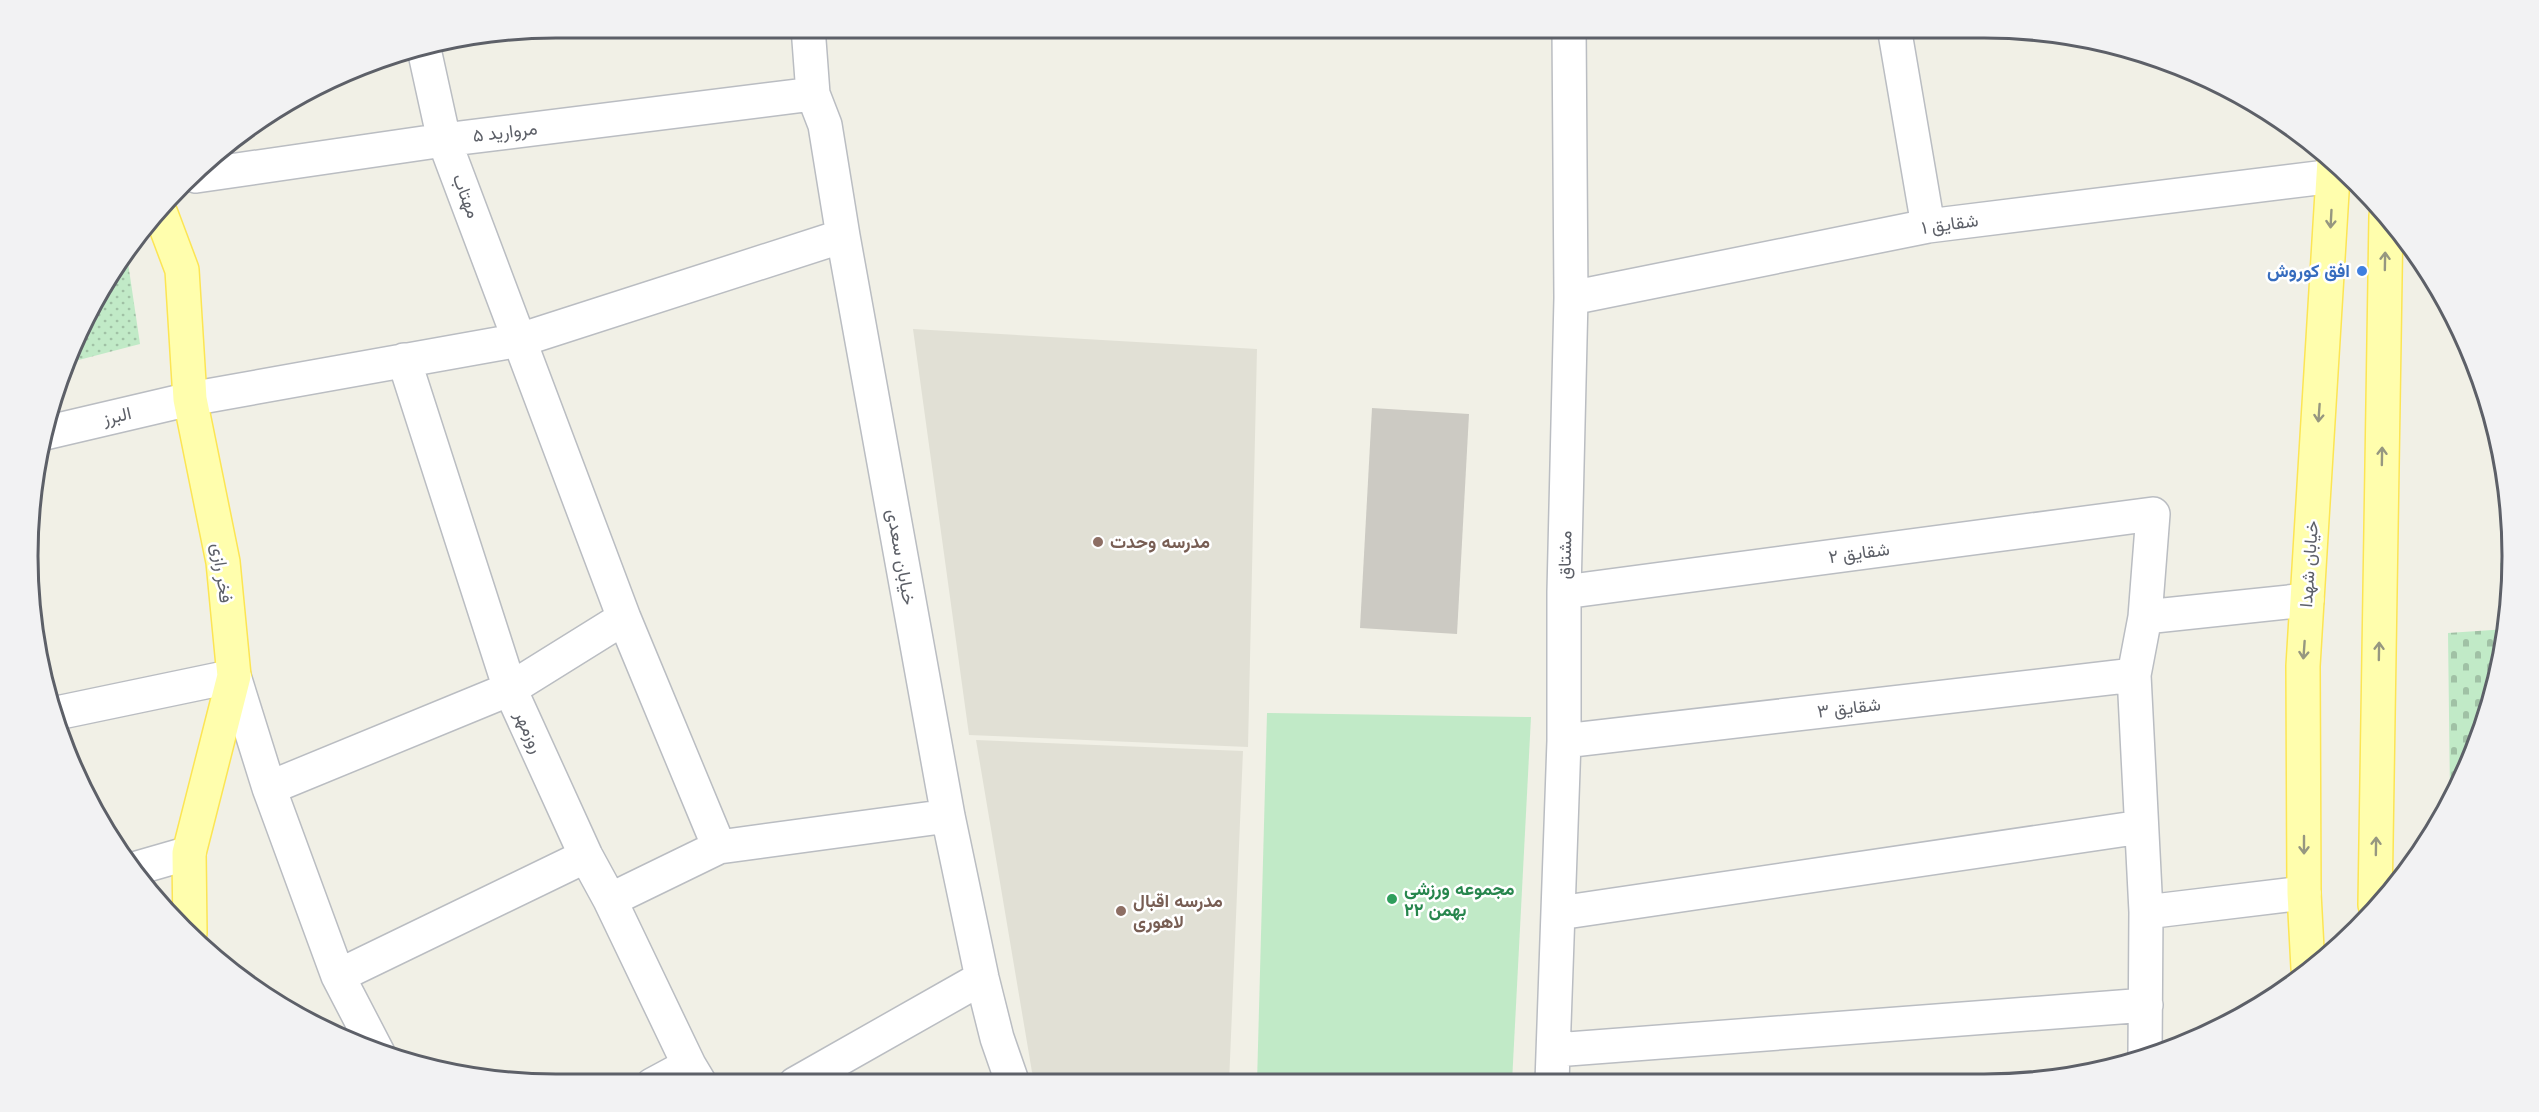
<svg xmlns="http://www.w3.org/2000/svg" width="2539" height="1112" font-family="Mulish,Vazirmatn,sans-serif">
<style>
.education{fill:#e1e0d5}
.grass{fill:#c1eac7}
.cemetery{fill:url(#cemetery-stones)}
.park{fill:url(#park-dots)}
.building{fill:#cccac3}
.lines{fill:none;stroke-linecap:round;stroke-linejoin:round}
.minor-casing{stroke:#babdc2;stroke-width:36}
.major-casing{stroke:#fce554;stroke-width:36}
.minor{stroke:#fff;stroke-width:33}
.major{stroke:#fffead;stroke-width:33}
.oneway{stroke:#969780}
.shop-dot{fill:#3f7fe0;stroke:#fff;stroke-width:2}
.education-dot{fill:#8d6e63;stroke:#fff;stroke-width:2}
.leisure-dot{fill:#2e9e5b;stroke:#fff;stroke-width:2}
.labels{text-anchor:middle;stroke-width:5;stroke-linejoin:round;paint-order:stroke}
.street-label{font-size:18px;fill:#5d6068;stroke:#fff}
.shop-label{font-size:18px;font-weight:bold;fill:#366cbe;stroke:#fff;text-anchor:end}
.education-label{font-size:18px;font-weight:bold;fill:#785e54;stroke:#fff;text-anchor:start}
.leisure-label{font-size:18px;font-weight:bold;fill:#27864d;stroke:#fff;text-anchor:start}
.rim{fill:none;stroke:#5d6068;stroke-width:3}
</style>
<defs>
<pattern id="cemetery-stones" width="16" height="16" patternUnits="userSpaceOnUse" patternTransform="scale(1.5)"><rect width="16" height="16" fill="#c1eac7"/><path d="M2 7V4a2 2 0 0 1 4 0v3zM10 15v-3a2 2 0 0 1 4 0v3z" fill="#a0c1a5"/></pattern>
<pattern id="park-dots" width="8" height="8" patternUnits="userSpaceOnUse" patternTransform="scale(1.5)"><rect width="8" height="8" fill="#c1eac7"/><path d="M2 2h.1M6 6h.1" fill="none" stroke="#a0c1a5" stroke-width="1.8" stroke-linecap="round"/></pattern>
</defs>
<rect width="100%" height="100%" fill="#f1f0e6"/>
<path class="education" d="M913,329L1257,349L1248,747L969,735Z
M976,740L1243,751L1229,1083L1041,1084L1032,1072Z"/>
<path class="grass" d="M1267,713L1531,717L1512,1082L1257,1083Z"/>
<path class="cemetery" d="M2510,561L2508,613L2500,563Z
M2507,629L2484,726L2450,795L2448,633Z"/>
<path class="park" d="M127,256L140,344L71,362L98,292Z"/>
<path class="building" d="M1372,408L1469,414L1457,634L1360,628Z"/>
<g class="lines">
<g class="minor-casing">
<path id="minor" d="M808,27L813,94L825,125L843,236L948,816L982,978L997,1038L1013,1084
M1894,27L1928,226
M424,49L444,140L624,618L719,847
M196,176L444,140L813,94
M1571,298L1928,226L2334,176
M404,360L510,689L586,856L610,900L689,1065L701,1085
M45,433L190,399L520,340L843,236
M1564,592L2153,514L2145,617L2134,675L2146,912L2145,1055
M2145,617L2307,600
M52,714L234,676L269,788L338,976L378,1053
M1564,741L2134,675
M269,788L510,689L624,618
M137,868L189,853
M610,900L719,847L948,816
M2146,912L2304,893
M1559,913L2141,827
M338,976L586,856
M1555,1050L2146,1005
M1552,1082L1564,741V592L1571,298L1569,27
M795,1084L982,978
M652,1085L689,1065"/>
</g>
<g class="major-casing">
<path id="major" d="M161,214L182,270L190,399L223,562L234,676L189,853L190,933
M2375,905L2386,216
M2308,968L2304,893L2303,666L2334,160"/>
</g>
<use href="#minor" class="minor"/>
<use href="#major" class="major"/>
</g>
<defs><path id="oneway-shaft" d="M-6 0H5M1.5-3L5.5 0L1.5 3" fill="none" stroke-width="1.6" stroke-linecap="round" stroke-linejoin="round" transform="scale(1.5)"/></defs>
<g class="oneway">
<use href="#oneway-shaft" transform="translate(2331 219) rotate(93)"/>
<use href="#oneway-shaft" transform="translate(2385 261) rotate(-89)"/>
<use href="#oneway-shaft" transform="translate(2319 413) rotate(94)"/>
<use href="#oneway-shaft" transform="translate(2382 456) rotate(-89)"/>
<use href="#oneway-shaft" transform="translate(2304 650) rotate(94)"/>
<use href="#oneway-shaft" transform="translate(2379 651) rotate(-89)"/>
<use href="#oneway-shaft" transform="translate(2304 845) rotate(90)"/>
<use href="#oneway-shaft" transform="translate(2376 846) rotate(-89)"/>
</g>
<circle class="shop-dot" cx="2362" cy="271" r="6"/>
<g class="education-dot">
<circle cx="1098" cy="542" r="6"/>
<circle cx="1121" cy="911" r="6"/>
</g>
<circle class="leisure-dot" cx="1392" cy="899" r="6"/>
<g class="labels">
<g class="street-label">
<text transform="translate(505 132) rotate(-7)" y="6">مروارید ۵</text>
<text transform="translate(466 196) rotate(69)" y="6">مهتاب</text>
<text transform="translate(1950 224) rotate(-8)" y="6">شقایق ۱</text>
<text transform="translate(117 416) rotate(-13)" y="6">البرز</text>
<text transform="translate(1859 553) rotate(-8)" y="6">شقایق ۲</text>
<text transform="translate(1565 555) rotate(-89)" y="6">مشتاق</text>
<text transform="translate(901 557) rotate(80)" y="6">خیابان سعدی</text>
<text transform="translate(2309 564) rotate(-86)" y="6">خیابان شهدا</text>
<text transform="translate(222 573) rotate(82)" y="6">فخر رازی</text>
<text transform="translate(1849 708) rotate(-7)" y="6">شقایق ۳</text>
<text transform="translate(529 732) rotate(66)" y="6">روزمهر</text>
</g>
<g class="shop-label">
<text x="2350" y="277">افق کوروش</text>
</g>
<g class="education-label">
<text x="1110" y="548">مدرسه وحدت</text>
<text x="1133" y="907">مدرسه اقبال<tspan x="1133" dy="21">لاهوری</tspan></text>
</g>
<g class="leisure-label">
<text x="1404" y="895">مجموعه ورزشی<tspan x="1404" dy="21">۲۲ بهمن</tspan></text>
</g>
</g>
<path d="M0 0H2539V1112H0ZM556 38H1984A518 518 0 0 1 2502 556V556A518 518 0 0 1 1984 1074H556A518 518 0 0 1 38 556V556A518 518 0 0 1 556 38Z" fill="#f2f2f3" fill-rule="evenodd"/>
<path class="rim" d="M556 38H1984A518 518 0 0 1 2502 556V556A518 518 0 0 1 1984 1074H556A518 518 0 0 1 38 556V556A518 518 0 0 1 556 38Z"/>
</svg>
